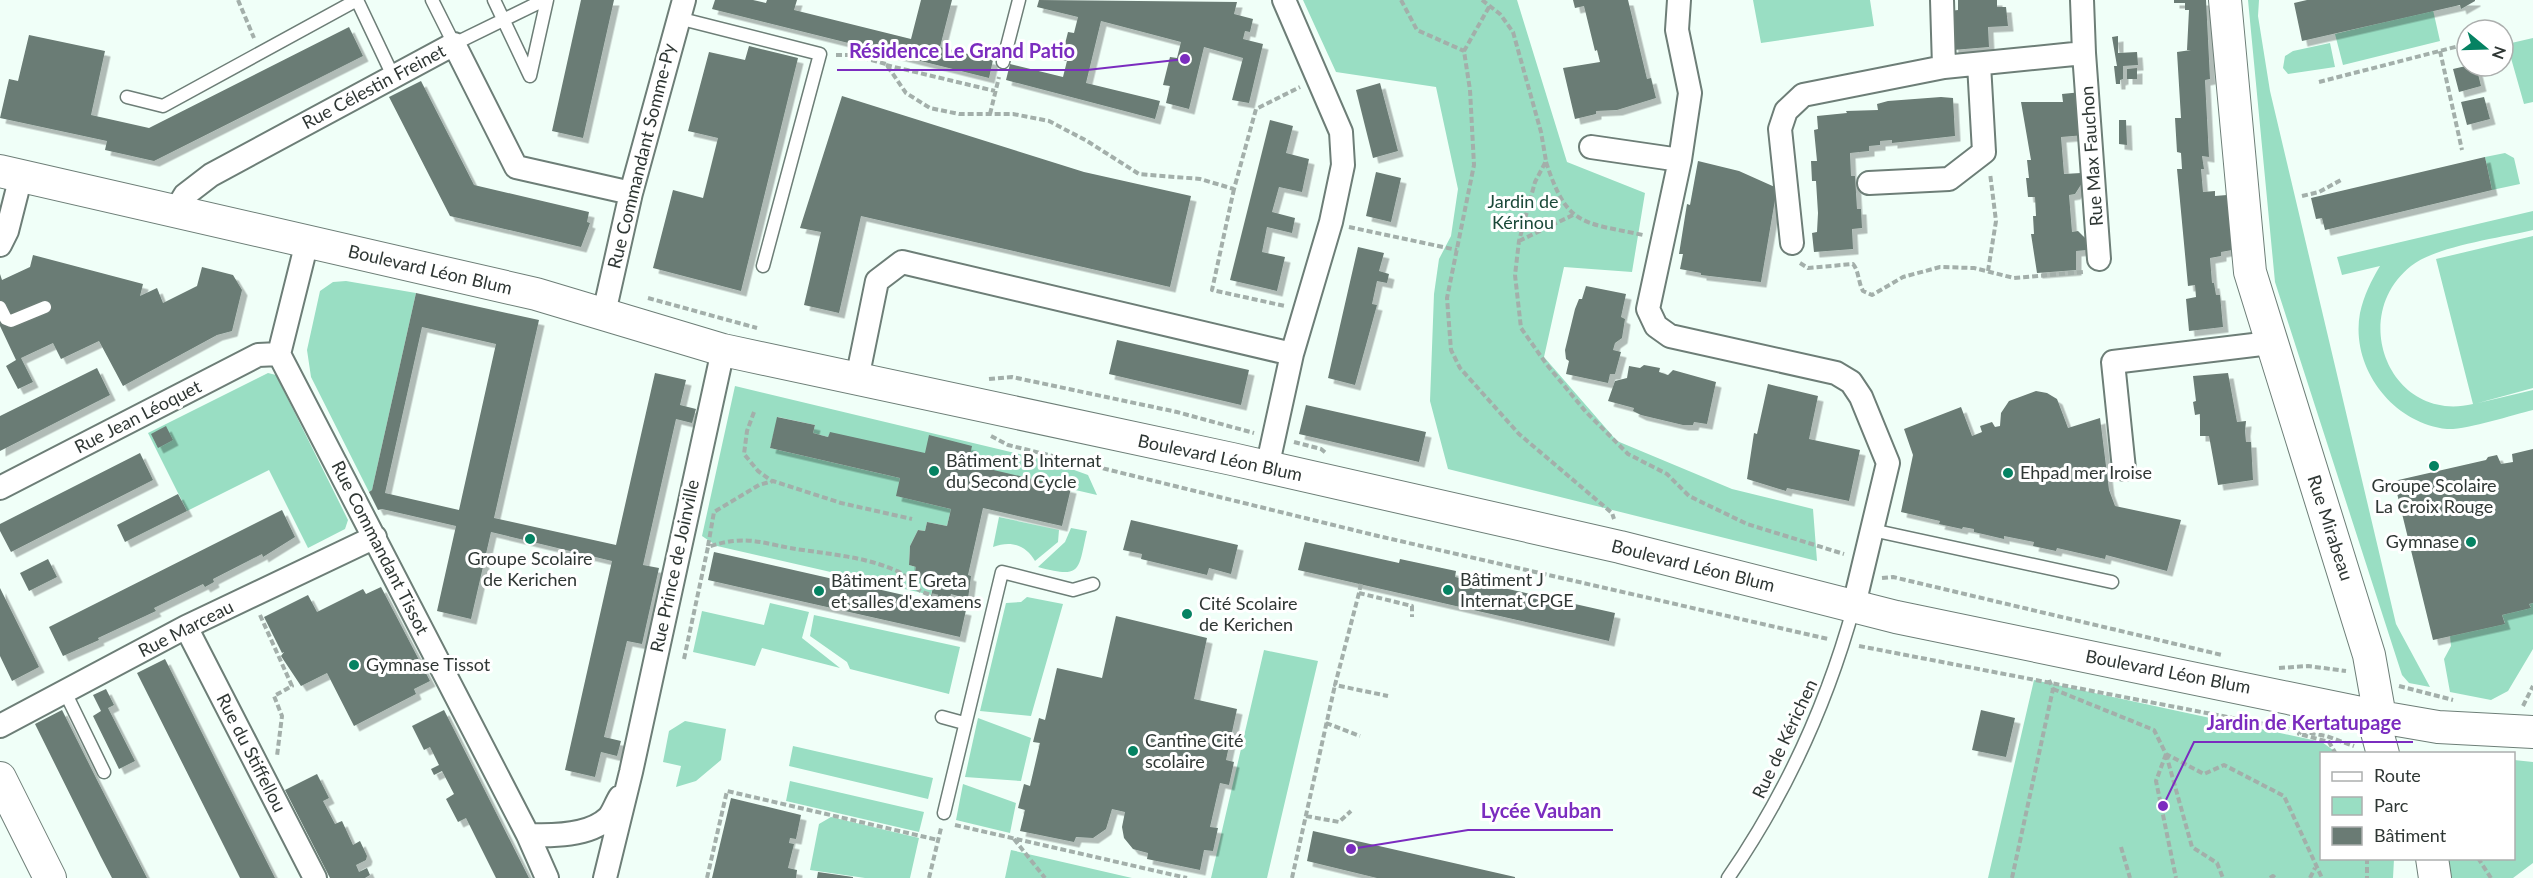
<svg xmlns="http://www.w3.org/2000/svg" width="2533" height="878" font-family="Lato,sans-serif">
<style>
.green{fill:#99dec3}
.building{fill:#6a7b74;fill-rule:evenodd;filter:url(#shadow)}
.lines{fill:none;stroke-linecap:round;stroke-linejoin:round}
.lane-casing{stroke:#6d7e77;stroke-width:15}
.street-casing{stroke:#6d7e77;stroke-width:26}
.secondary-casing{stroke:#6d7e77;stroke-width:34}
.path{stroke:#a3afaa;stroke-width:4;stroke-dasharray:6 3;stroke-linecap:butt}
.lane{stroke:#fff;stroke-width:12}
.street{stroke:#fff;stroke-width:22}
.secondary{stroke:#fff;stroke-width:32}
.poi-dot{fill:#058262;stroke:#fff;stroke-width:2}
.labels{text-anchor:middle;stroke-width:6;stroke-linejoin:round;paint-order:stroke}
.street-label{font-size:18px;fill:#2f3734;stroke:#fff}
.park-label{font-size:18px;fill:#1b4939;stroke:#fff}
.poi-label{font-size:18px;fill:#2f3734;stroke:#fff;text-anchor:start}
.leader{fill:none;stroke:#7b2cbf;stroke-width:2}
.callout-dot{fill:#7b2cbf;stroke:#fff;stroke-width:2}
.callout-label{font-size:20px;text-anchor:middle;font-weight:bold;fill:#7b2cbf;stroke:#fff;stroke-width:6;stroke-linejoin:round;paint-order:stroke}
</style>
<defs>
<filter id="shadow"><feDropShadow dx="5.5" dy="5.5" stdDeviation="0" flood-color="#0004"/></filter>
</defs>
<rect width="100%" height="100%" fill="#f0fff8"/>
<path class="green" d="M1303,0H1517L1567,162L1645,193L1632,272L1564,267L1544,357L1617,441L1732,489L1813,509L1817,561L1448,469L1430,401L1434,294L1439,259L1451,236L1458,189L1436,87L1336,72Z
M1753,0H1870L1874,26L1761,43Z
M2248,0H2259L2258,16L2270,91L2396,624L2430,687L2409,683L2402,675L2275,282Z
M2433,10L2440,41L2343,65L2335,34Z
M2533,38V102L2524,104L2507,44Z
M2330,43L2335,67L2288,74L2283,68L2285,56L2293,51Z
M2505,153L2514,158L2520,184L2492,190L2485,157Z
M2533,211V230C2500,238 2436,246 2411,266C2347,317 2391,424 2473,404L2436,259L2533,236V388L2478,403L2533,390V410C2512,415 2467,430 2447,429C2392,423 2350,367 2360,313C2364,295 2371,281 2380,266L2342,275L2337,257Z
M346,281L416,293L372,490L369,492L311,377L307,350L320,291L333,282Z
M268,373L276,375L348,520L345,529L308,548L269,470L187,511L148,433Z
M735,386L1052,462L1088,475L1097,495L830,433L828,437L813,433L815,425L778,417L770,448L900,478L897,496L951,509L947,526L927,522L925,531L918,530L910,546L909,565L916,567L914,577L934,582L931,595L717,546L702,536Z
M999,517L1059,530L1058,542L1035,561C1026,545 1011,540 993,547Z
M1071,528L1087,531C1078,571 1082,579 1038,567L1065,542Z
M1027,597L1063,604L1031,716L980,711L1006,603L1021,602Z
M770,603L809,612L802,638L840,668L762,648L755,666L693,652L702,611L764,625Z
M2533,603V649L2508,691L2491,700L2450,692L2444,659L2451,646L2450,636L2505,623L2502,615L2531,607L2529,604Z
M814,615L960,647L949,694L850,669L847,662L810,636Z
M1264,650L1318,661L1267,878H1211Z
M2034,680L2322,742L2337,753L2322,754V858L2394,859L2393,878H1988Z
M978,718L1031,738L1021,781L965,777Z
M685,721L726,729L721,760L696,781L676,787L681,766L663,762L669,731Z
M793,746L933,778L928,799L789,766Z
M2514,760L2533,762V863L2513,878H2444V859L2514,858Z
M790,781L924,812L919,832L786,801Z
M963,784L1016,803L1010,833L956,820Z
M831,817L919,838L910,878H865L810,870L819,824Z
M1011,850L1132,878H1005Z"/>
<path class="building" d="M581,0H614L583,138L552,131Z
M715,0H753L766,3L767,0H797L794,10L911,39L921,0H952L940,47L993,60L989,78L712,9Z
M1039,0L1237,2L1234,14L1253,19L1250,32L1245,31L1243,39L1263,44L1249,103L1232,100L1243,58L1204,47L1189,109L1166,103L1170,86L1163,85L1170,57L1177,58L1181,42L1101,21L1086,83L1160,101L1155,119L1006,80L1010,64L1063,77L1067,61L1061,60L1068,32L1074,33L1078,17L1037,7Z
M1573,0H1628L1647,79L1651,78L1656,98L1617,110L1596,111V114L1575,119L1563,68L1600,62L1597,50L1595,51L1584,6L1575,8Z
M1958,0H1997V7H2006L2008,26L1988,27L1989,47L1953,50L1950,11L1958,10Z
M2174,0H2206L2210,79L2205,80L2209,157L2202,156L2204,169H2201L2203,192L2215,191V196L2227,195L2232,250L2221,252V256L2210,258L2212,283H2214L2216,295H2220L2223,327L2189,331L2186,299L2196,297L2195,285L2188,286L2177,169H2182L2181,153L2177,152L2175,118H2181L2177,52L2191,50H2187L2189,10H2185V3H2174Z
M2307,0H2475V1L2461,9L2460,5L2302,41L2294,3Z
M349,27L363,56L154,161L105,150L107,141L0,118L9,79L18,81L29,35L105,51L91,115L149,128Z
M2118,36V53L2137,52L2138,65L2123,66V79L2120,80V84H2116L2114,66H2117L2112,37Z
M749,46L798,58L741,291L653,268L673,190L703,198L718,138L688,131L709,52L745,60Z
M2466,66H2476L2481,86L2459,92L2453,69Z
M2137,68V79H2127V69Z
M421,81L474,185L589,212L587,222L590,223L581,247L450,216L389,97Z
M1380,83L1398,151L1373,158L1356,90Z
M2082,92L2085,135L2061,137L2064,174L2081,173L2082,183L2075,194L2069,195L2072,232L2078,231L2086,239L2087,250L2076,251V270L2037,273L2031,234H2034L2033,216H2036L2035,197H2028L2026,178H2029L2027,160H2031L2021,102H2063L2062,94Z
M842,96L1084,172L1191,196L1170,287L861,216L839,313L804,305L821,232L800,228Z
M1941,97L1953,98L1955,136L1892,143V140L1880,141V145L1869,146V151L1850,153L1851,176H1855L1857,209H1861L1862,228L1852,229L1853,249L1814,252L1812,233L1817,232L1818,213L1816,181H1812L1811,161H1817L1814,130L1818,129L1817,116L1847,113L1846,111L1878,110L1877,104L1888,101Z
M2484,97L2490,119L2467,125L2461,102Z
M1270,120L1293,126L1286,153L1309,159L1302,192L1279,187L1272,212L1295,218L1292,233L1267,227L1262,252L1285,257L1277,291L1230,280Z
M2119,120H2126L2127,145L2119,144Z
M2485,157L2492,190L2325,230L2322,218L2316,219L2311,198Z
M1698,161L1739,171L1777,188L1761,282L1701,275V273L1680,269L1683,254H1679L1687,204L1690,205Z
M1376,172L1401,178L1391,222L1366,216Z
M1358,247L1384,253L1379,271L1389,274L1387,283L1377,281L1372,304L1377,305L1355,385L1328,378Z
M33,255L143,284L140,296L157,288L163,303L197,286L202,267L233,275L242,290L232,331L217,335L123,386L99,341L61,359L53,343L21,358L33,382L18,389L6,366L16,360L0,326V274L2,280L30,267Z
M1586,286L1626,294L1621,317L1625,319L1622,338L1615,343L1613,350L1621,352L1615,374H1610L1608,383L1566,374L1569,361L1566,359L1565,350L1575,309L1579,299H1582Z
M416,293L539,320L494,518L616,545L655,373L686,380L680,405L696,409L692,423L676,419L643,565L659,568L642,644L627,641L604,737L621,741L617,756L601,752L595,777L565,770L612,561L491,532L471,619L437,611L456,526L382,509L378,510L369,492L372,490ZM422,327L496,344L459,510L385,493Z
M1117,340L1249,370L1241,405L1109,374Z
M1644,365L1660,368L1659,372L1668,375L1673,370L1716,382L1707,424L1694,422L1693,425H1683L1641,415L1633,411L1634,408L1608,401L1615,381L1627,378L1629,366L1640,368Z
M97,368L110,395L0,451V416Z
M2228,373L2237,422L2246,421L2245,431L2246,442H2251L2253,480L2218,485L2209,436H2200V414L2195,415L2193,402L2196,401L2193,376Z
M1768,384L1818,396L1809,439L1860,450L1849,501L1787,488L1786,491L1747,479L1754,433L1757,434Z
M2036,391L2047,393L2057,399L2068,428L2100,418L2109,490L2115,506L2181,520L2167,571L2106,555L2105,559L2057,548L2056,551L2033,546L2034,542L2004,536V539L1974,532V529L1963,527L1962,529L1939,524L1940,521L1901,512L1913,455L1904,429L1961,407L1972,436L1982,432L1980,426L1992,422L1995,427L2000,426L2001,413L2009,401Z
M1306,405L1426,432L1419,462L1299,434Z
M777,417L815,425L813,433L828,437L830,432L925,453L929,435L972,446L968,464L1071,488L1062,526L983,508L968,575L971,576L968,599L951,594L948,606L966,610L960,637L708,580L714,552L930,601L934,582L914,577L916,567L909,565L910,546L918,530L925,531L927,522L947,526L951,509L896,496L900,478L770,448Z
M166,426L173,440L158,448L151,434Z
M2533,449V603L2529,604L2531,608L2502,615L2505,624L2433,640L2394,481L2486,460L2488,457L2497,455L2501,464L2513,462L2512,454Z
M140,453L153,480L11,552L0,531V524Z
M178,494L187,511L125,542L117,525Z
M282,510L295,537L263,557L262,554L213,579L214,582L205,587L203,584L154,608L156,611L98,638L99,640L63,656L49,627Z
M1131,520L1238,545L1231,574L1209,568L1207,575L1141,559L1142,554L1123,550Z
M1305,542L1399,563L1400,559L1456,571L1455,577L1615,613L1609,641L1298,570Z
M48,559L57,577L29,591L20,573Z
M381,587L430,681L414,689L416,694L354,726L327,673L301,686L281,656L284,652L282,653L264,617L308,595L317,612L363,589L366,594Z
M0,588L39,667L12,681L0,656Z
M1116,616L1207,638L1194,699L1237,709L1226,760L1234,762L1229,785L1220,783L1210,827L1218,828L1213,851L1204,850L1200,870L1147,859L1148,853L1133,849L1124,838L1122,827L1125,812L1112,809L1106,829L1093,838L1076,837L1074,842L1020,831L1025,810L1018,808L1024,784L1030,786L1040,743L1033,742L1039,718L1045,720L1057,668L1102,678Z
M165,659L223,775L275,878H240L224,846L137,673Z
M106,689L114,705L108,708L135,761L119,769L93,716L101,711L93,695Z
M62,710L97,780L147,878H112L101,857L35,724Z
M444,710L480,781L529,878H496L466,818L458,822L446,799L454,794L442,771L434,775L431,769L439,765L430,747L424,750L412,726Z
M1981,710L2015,718L2006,757L1972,750Z
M317,774L329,798L323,801L335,824L342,821L353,845L360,841L367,856L366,860L356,865L359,872L367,868L370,875L365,878H330L285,790Z
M731,798L801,815L796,839L790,838L789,843L794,844L788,868L797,870L796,878H712Z
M1313,831L1515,877V878H1377L1307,861Z
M818,872L853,877V878H817Z"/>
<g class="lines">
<g class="lane-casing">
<path id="lane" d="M357,0L394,78
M432,0L454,44L544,0
M494,0L530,76
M678,18L820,54L763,266
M1003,62L1019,0
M530,76L547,0
M127,97L163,106L357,0
M0,307L6,319L11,321L45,307
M1872,530L2112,582
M65,692L104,772
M942,717L964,723
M944,813L1002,572L1073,590L1093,584
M1728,878C1786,794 1827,704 1854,606"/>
</g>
<g class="street-casing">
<path id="street" d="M1679,0L1677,30L1690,93L1680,160L1648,309L1656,326L1670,336L1836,373L1851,382L1861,397L1888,463L1854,605
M1942,0L1944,67L2084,53L2082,0
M2084,53L2099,259
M1591,147L1680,160
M1869,183L1949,179L1984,152L1979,64
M174,213L185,195L211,175L454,44L516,167L631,193
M307,242L279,354L528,835L547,878
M1792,243L1780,129L1786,111L1803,95L1944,67
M0,245L7,231L21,176
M604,313L631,193L684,0
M857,379L877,281L902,262L1292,354
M1267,468L1292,354L1331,222L1343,165L1341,132L1284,0
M2124,469L2113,362L2270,343
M0,488L258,355L279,354
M186,627L315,878
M0,726L186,627L375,537
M528,835C552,836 589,836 608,818C613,813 616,803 620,797
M605,878L631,772L723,350"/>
</g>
<g class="secondary-casing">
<path id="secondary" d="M2225,0L2250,272L2369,655L2380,717L2377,732L2383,754
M0,171L536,294L723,350L1232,459L1620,547L1896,617L2380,717L2438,727L2533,732
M0,778L50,878
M2432,858L2435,878"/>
</g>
<path class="path" d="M238,0L254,38
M1401,0L1417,30L1464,51
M1482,0L1500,14L1513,32L1541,132L1546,161L1535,182L1519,241L1515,275L1521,328L1547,365L1586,412L1628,454L1667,474L1689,496L1747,524L1844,554
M1489,7L1464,51L1470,90L1474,165L1447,298L1451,350L1460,368L1519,434L1612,513L1614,519
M2440,51L2462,150
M836,55H853L886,64L906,93L930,108L959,114H1013L1049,121L1087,141L1139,174L1200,179L1234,189L1256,109L1300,87
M886,65L995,91
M2319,82L2467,44
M990,114L999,77
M1546,162C1567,226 1581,222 1643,235
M1234,189L1212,290L1285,306
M2302,196L2319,192L2341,180
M1349,227L1457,250
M1519,241L1573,215
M1800,263L1808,268L1853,264C1859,271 1858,282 1863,291L1872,295L1903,277L1940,267L1974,268L2014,278L2083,272
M1988,271L1996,221L1990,173
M648,298L757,328
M989,379L1012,377L1177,412L1254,433
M754,412L747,431L744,454L758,471L772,481
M991,436L1008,445L1378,536L1828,639
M1294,442L1321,449L1326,453
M708,546L714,512L759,485L773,481L841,503L912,519
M1882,578L1893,577L2222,655
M1361,584L1359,593L1412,606V617
M1359,593L1335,685L1388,696
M260,615L292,686L274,696L282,716L277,756
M1859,646L2326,736L2354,746
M684,659L708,547C749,533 764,545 803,550C836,555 865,557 897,571C908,575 913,589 925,593C943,599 962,601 979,605
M2279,668L2308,666L2346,671
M2399,686L2453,700
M2053,689L2154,730L2166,754L2204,774L2224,765L2284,796L2322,878
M2523,706L2533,686
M1326,723L1360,736
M2302,729L2299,734L2329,742L2336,754
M2166,754L2192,847L2217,863L2223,878
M2166,754L2156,781L2176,878
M1306,816L1339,822L1351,811
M955,825L1187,878
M1014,839L1045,878
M2121,847L2130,878
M2367,858V878
M2478,858L2491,878
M707,878L727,791L938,840
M929,878L941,828
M1292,878L1335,685
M2012,878L2053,689L2049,680
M2270,878L2273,876L2275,878
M2310,878L2315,868"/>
<use href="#lane" class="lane"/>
<use href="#street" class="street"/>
<use href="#secondary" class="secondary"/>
</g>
<g class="poi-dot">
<circle cx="2434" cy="466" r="6"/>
<circle cx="934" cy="471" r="6"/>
<circle cx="2008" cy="473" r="6"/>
<circle cx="530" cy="539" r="6"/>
<circle cx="2471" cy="542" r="6"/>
<circle cx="1448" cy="590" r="6"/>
<circle cx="819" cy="591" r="6"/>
<circle cx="1187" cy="614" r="6"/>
<circle cx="354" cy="665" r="6"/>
<circle cx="1133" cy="751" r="6"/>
</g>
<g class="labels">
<g class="street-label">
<text transform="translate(374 87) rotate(-28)" y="6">Rue Célestin Freinet</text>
<text transform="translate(642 156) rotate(-76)" y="6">Rue Commandant Somme-Py</text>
<text transform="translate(2092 156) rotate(-94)" y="6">Rue Max Fauchon</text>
<text transform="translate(430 270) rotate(13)" y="6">Boulevard Léon Blum</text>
<text transform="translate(138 417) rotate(-27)" y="6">Rue Jean Léoquet</text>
<text transform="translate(1220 458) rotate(12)" y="6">Boulevard Léon Blum</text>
<text transform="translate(2330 528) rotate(72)" y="6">Rue Mirabeau</text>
<text transform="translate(380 548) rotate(63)" y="6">Rue Commandant Tissot</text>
<text transform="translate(675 566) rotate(-78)" y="6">Rue Prince de Joinville</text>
<text transform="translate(1693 566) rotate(14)" y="6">Boulevard Léon Blum</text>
<text transform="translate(186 629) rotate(-27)" y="6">Rue Marceau</text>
<text transform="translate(2168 672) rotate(11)" y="6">Boulevard Léon Blum</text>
<text transform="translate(1785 739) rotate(-65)" y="6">Rue de Kérichen</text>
<text transform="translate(251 753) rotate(63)" y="6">Rue du Stiffellou</text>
</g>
<g class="park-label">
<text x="1523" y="208">Jardin de<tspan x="1523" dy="21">Kérinou</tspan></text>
</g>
<g class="poi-label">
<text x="946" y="467">Bâtiment B Internat<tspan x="946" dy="21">du Second Cycle</tspan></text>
<text x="2020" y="479">Ehpad mer Iroise</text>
<text x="2434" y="492" text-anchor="middle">Groupe Scolaire<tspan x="2434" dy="21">La Croix Rouge</tspan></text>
<text x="2459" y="548" text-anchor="end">Gymnase</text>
<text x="530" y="565" text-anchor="middle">Groupe Scolaire<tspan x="530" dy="21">de Kerichen</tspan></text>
<text x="1460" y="586">Bâtiment J<tspan x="1460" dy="21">Internat CPGE</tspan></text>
<text x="831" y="587">Bâtiment E Greta<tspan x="831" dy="21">et salles d'examens</tspan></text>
<text x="1199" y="610">Cité Scolaire<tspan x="1199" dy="21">de Kerichen</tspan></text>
<text x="366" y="671">Gymnase Tissot</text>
<text x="1145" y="747">Cantine Cité<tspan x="1145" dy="21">scolaire</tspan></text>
</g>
</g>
<path class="leader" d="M1185 59L1087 70H837M2163 806L2194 742H2413M1351 849L1468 830H1613"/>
<g class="callout-dot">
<circle cx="1185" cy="59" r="6"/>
<circle cx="2163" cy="806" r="6"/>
<circle cx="1351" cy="849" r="6"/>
</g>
<g class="callout-label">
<text x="962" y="58">Résidence Le Grand Patio</text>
<text x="2304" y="730">Jardin de Kertatupage</text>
<text x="1541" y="818">Lycée Vauban</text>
</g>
<rect x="2320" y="752" width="195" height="108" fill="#ffffff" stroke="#acafae" stroke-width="1.5"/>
<rect x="2332" y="772" width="30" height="9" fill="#ffffff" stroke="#acafae" stroke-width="1.5"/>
<text x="2374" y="782" font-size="18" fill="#2f3734">Route</text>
<rect x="2332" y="797" width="30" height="18" fill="#99dec3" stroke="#acafae" stroke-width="1.5"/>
<text x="2374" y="812" font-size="18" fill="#2f3734">Parc</text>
<rect x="2332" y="827" width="30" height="18" fill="#6a7b74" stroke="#acafae" stroke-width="1.5"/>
<text x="2374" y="842" font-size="18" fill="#2f3734">Bâtiment</text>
<g transform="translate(2485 48) rotate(109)"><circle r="28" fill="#ffffff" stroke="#acafae" stroke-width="1.5"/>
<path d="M0-4.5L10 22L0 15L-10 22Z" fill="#058262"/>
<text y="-9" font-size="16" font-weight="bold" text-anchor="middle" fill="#2f3734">N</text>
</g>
</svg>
